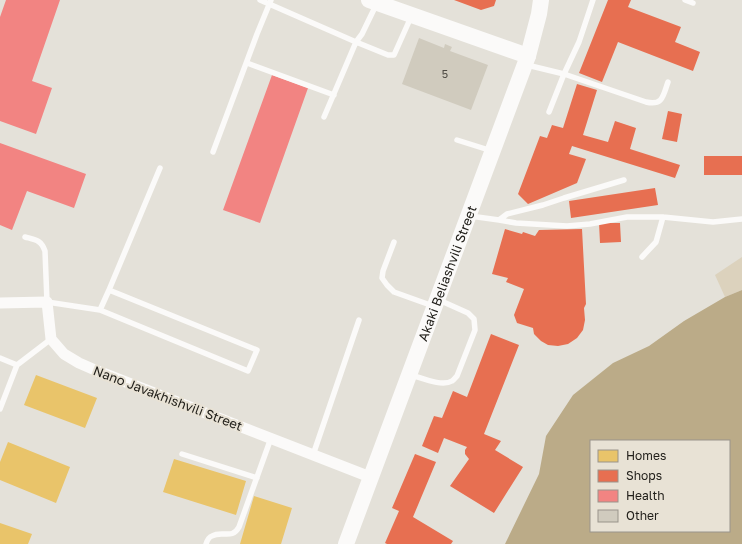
<svg xmlns="http://www.w3.org/2000/svg" width="742" height="544" font-family="'Golos Text',sans-serif">
<style>
.green{fill:#dcd2bd}
.water{fill:#bbab88;fill-rule:evenodd}
.homes{fill:#e9c46a}
.shops{fill:#e76f51}
.health{fill:#f28482}
.building{fill:#d0cbbe}
.lines{fill:none;stroke-linecap:round;stroke-linejoin:round}
.lane{stroke:#fbfaf9;stroke-width:5.5}
.street{stroke:#fbfaf9;stroke-width:11}
.secondary{stroke:#fbfaf9;stroke-width:16}
.labels{text-anchor:middle;stroke-width:4;stroke-linejoin:round;paint-order:stroke}
.number-label{font-size:11px;fill:#4e4b44}
.street-label{font-size:13px;fill:#22201b;stroke:#e8e2d5}
</style>
<rect width="100%" height="100%" fill="#e4e1d9"/>
<path class="green" d="M742,257V290L725,297L715,275Z"/>
<path class="water" d="M742,290V544H505L539,474L546,436L573,395L613,363L649,346L684,321L725,297ZM591,441H729V531H591Z"/>
<path class="homes" d="M36,375L97,398L85,428L24,405Z
M8,442L70,467L56,503L0,480V462Z
M174,459L246,481L236,515L163,492Z
M254,496L292,508L281,544H240Z
M0,523L32,534L28,544H0Z"/>
<path class="shops" d="M454,0H496L494,6L481,10Z
M608,0H631L628,7L681,27L675,42L700,52L693,71L618,42L602,82L579,73Z
M577,84L597,90L583,135L608,142L615,121L636,128L630,149L680,165L675,178L572,146L569,154L586,159L577,183L528,204L518,194L540,136L547,138L552,125L563,128Z
M668,111L682,114L677,142L662,139Z
M704,156H742V175H704Z
M655,188L658,205L571,218L569,201Z
M599,223H620L621,242L600,243Z
M505,229L522,234L523,232L535,236L539,230L582,229L586,304L584,308L585,320L583,330L577,338L568,344L558,346L548,345L541,341L534,334L533,328L517,323L514,315L524,289L506,282L508,278L492,274Z
M491,334L519,345L484,434L501,441L495,450L523,467L494,513L450,486L469,459L465,454V450L467,447L444,438L438,453L422,446L434,416L442,418L453,391L467,397Z
M415,454L436,462L413,517L453,541L451,544H387L385,543L399,511L392,508Z"/>
<path class="health" d="M6,0H60L32,81L52,88L36,134L0,121V17Z
M272,75L308,88L260,223L223,210Z
M0,143L86,174L74,208L27,191L12,230L0,225Z"/>
<path class="building" d="M419,38L444,48L445,44L452,47L450,51L488,65L471,110L402,84Z"/>
<g class="lines">
<path class="lane" d="M260,0L356,42L362,34L377,3
M685,0L693,3
M247,63L334,95
M527,65L564,74L646,102C663,106 663,96 668,82
M549,112L564,74L579,42L593,0
M324,117L356,42L388,55H394L411,17
M457,140L492,151
M213,152L257,34L271,0
M470,216L499,220L507,214L543,205L564,198L624,180
M499,220L516,223L567,226L590,224L627,217H663L713,222L742,219
M25,237C36,240 41,240 45,251L47,302L100,310L248,371L257,350L109,290L160,168
M394,242L383,271L382,278L387,285L394,292L433,306
M642,257L656,242L663,217
M100,310L109,290
M0,358L17,365L51,339
M411,375C422,378 442,387 452,381C454,380 455,378 457,376L475,330L474,319L468,313L439,300
M0,409L17,365
M182,454L257,478
M313,455L359,320
M206,544C207,541 209,537 212,536C222,530 232,540 239,527L271,438"/>
<path class="street" d="M0,303L47,302L51,339L64,354L79,363L95,370L370,477"/>
<g class="secondary">
<path d="M369,0L528,56"/>
<path id="s1" d="M346,544L528,56L539,14L541,0"/>
</g>
</g>
<g class="labels">
<g class="number-label">
<text x="445" y="78">5</text>
</g>
<g class="street-label">
<text dy="5" stroke="none"><textPath href="#s1" startOffset="289">Akaki Beliashvili Street</textPath></text>
<text transform="translate(168 398) rotate(21)" y="5">Nano Javakhishvili Street</text>
</g>
</g>
<rect x="590" y="440" width="140" height="92" fill="#e8e2d5" stroke="#99948b"/>
<rect x="598" y="450" width="20" height="12" fill="#e9c46a" stroke="#99948b"/>
<text x="626" y="460" font-size="12" fill="#22201b">Homes</text>
<rect x="598" y="470" width="20" height="12" fill="#e76f51" stroke="#99948b"/>
<text x="626" y="480" font-size="12" fill="#22201b">Shops</text>
<rect x="598" y="490" width="20" height="12" fill="#f28482" stroke="#99948b"/>
<text x="626" y="500" font-size="12" fill="#22201b">Health</text>
<rect x="598" y="510" width="20" height="12" fill="#d0cbbe" stroke="#99948b"/>
<text x="626" y="520" font-size="12" fill="#22201b">Other</text>
</svg>
